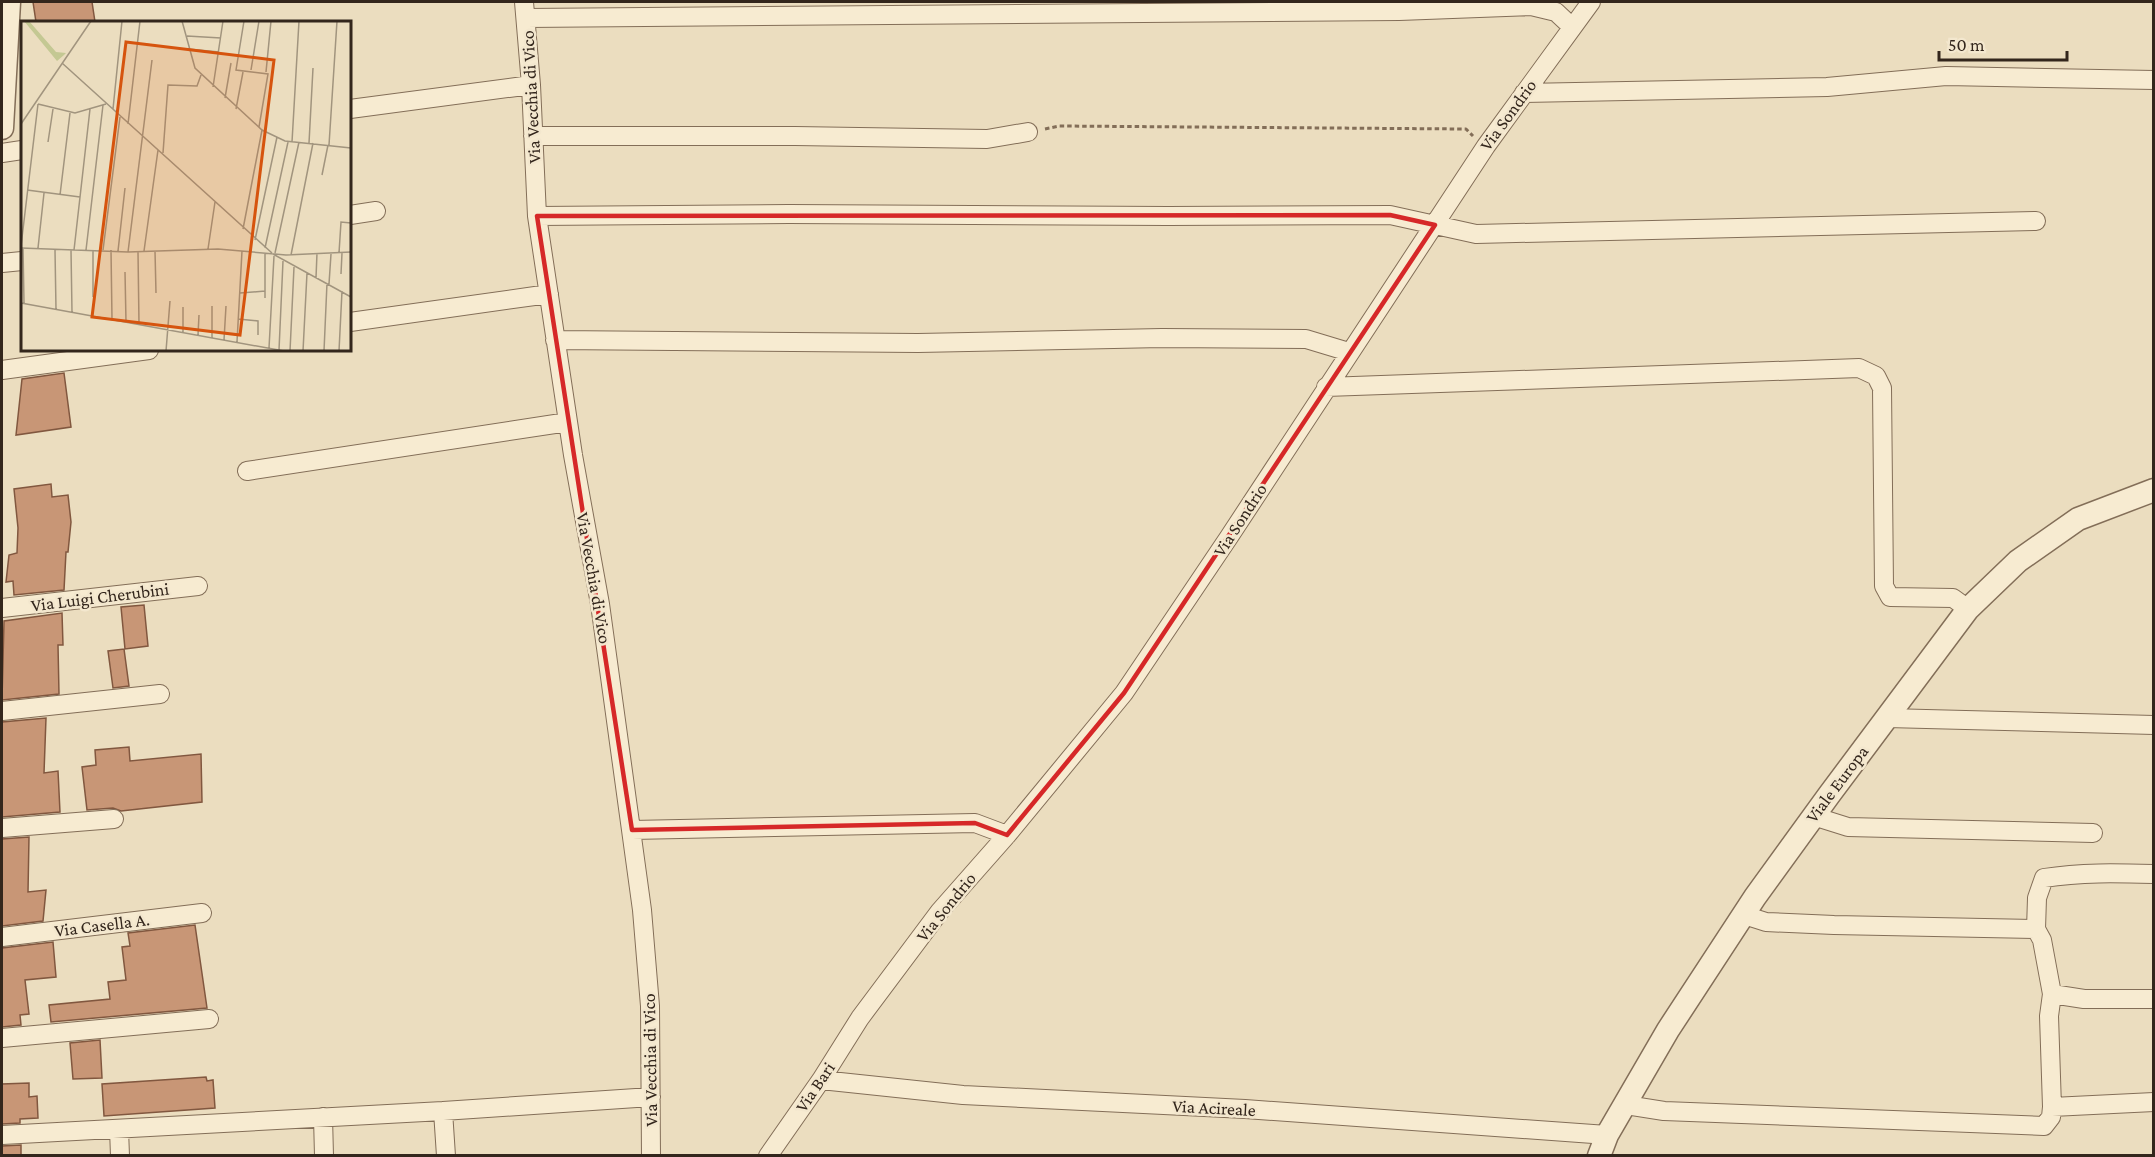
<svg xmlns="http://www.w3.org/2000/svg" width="2155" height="1157" font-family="'Crimson Pro',serif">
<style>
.building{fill:#c89676;stroke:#81573f;stroke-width:1.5}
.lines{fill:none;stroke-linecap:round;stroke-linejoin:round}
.minor-casing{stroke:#836e58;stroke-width:20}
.tertiary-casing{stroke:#836e58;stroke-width:25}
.path{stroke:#836e58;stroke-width:3;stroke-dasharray:4.5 3;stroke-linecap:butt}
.minor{stroke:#f7ebd1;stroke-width:18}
.tertiary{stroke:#f7ebd1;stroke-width:22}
.marked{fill:none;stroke:#d62828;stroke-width:4.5;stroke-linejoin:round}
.labels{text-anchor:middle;stroke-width:5;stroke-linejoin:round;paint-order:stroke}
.street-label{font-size:18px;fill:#33261c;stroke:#f3e7ce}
.inset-road{fill:none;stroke:#a1947e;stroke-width:1.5}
.view{fill:#d6540e;fill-opacity:0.15;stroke:#d6540e;stroke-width:3}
.inset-edge{fill:none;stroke:#33261c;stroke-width:3}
</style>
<rect width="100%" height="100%" fill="#ebddbf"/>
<path class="building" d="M33,2H92L95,22H36Z
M64,373L71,427L16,435L22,379Z
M51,484L52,497L68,495L71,522L68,552H66L64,590L14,595L13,581L6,582L9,555L17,553L18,528L14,489Z
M144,605L148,646L125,649L121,607Z
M62,613L63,645H58L59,694L2,700L4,621Z
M124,649L129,686L113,688L108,651Z
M46,718L44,773L58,771L60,812L2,817V722Z
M129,747L130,761L201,754L202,802L121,811L113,808L87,810L82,767L96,765L95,750Z
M29,837L28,892L46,890L43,921L2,926V839Z
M195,925L207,1008L51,1022L49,1005L110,999L108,982L126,980L122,947L130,946L128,933Z
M53,942L56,977L25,980L29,1014L20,1015L21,1025L2,1027V948Z
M100,1040L102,1078L73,1079L70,1043Z
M206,1077L207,1081L213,1080L215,1108L104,1116L102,1084Z
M29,1083V1097L37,1096L38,1118L20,1119V1123L2,1124V1084Z
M21,1145V1155H2V1146Z"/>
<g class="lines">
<g class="minor-casing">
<path id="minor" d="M524,2L531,85L537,216L573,455L600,604L642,910L650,1006L651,1156
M526,18L1399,11L1531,6L1556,12L1572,27
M1524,93L1827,87L1946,76L2154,80
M350,109L531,85
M533,136H795L987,139L1028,132
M2,153L22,150
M350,215L376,211
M537,216L789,214L1168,216L1390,215L1476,234L2036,221
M2,263L22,261
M350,322L549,294
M555,340L918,343L1162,338L1306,339L1349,352
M2,370L149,350
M1326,387L1859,368L1876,376L1882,388L1884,586L1890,597L1953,598L1968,609
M247,471L568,422
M2,608L198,586
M2,711L160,694
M1887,718L2154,725
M1813,816L1848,827L2093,833
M2,828L114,819
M632,830L975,823L1007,835
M1744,915L1766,922L1834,925L2036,929
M2,937L202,913
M2052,994L2084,999H2154
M2,1038L209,1019
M821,1080L963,1095L1245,1109L1607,1135
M1626,1105L1664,1111L2044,1126L2051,1117L2052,1107L2049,1016L2052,994L2042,940L2036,929L2037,898L2044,878C2081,872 2117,873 2154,874
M2052,1107L2154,1102
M443,1111L446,1156
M323,1117L324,1156
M119,1129L120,1156
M2,1135L443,1111L651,1097
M768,1156L821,1080L860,1018L940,911L1007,835L1124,693L1229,537L1486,146L1591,2"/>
</g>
<g class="tertiary-casing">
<path id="tertiary" d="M2,128L9,2
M1599,1156L1607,1135L1668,1030L1755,897L1829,795L1968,609L2018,561L2078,519L2154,490"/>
</g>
<path class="path" d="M1045,129L1059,126L1466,129L1473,136"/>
<use href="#minor" class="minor"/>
<use href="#tertiary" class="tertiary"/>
</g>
<path class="marked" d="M1390,215L1435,225L1124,693L1007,835L975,823L632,830L537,216Z"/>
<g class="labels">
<g class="street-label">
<text transform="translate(531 97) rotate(-93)" y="6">Via Vecchia di Vico</text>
<text transform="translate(1508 115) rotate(-54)" y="6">Via Sondrio</text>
<text transform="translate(1240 520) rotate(-57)" y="6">Via Sondrio</text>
<text transform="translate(594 578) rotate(80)" y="6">Via Vecchia di Vico</text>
<text transform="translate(100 597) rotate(-7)" y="6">Via Luigi Cherubini</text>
<text transform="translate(1837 784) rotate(-53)" y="6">Viale Europa</text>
<text transform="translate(946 907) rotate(-51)" y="6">Via Sondrio</text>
<text transform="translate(102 925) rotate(-7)" y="6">Via Casella A.</text>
<text transform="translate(650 1060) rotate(-91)" y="6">Via Vecchia di Vico</text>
<text transform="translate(815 1087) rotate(-56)" y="6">Via Bari</text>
<text transform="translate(1214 1108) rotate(3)" y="6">Via Acireale</text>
</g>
</g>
<g transform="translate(21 21)">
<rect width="330" height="330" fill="#ebddbf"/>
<path d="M3,0H8L35,31L45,32L43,34L36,40Z" fill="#c4c893"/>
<path class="inset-road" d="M161,0L174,47L241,109L264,120L330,127M223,0L215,49L247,53L238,106M166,15L200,17M167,28L198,31M41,42L251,232M230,49L238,0M245,51L250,0M192,66L202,0M204,77L210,42M17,83L54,92L85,83M92,88L101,0M215,88L222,51M0,103L70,0M107,103L119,0M27,121L32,88M271,121L278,0M288,122L292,47M308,124L316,0M142,132L147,64L176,65L180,54M301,154L307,124M6,169L59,176M39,174L49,92M222,208L241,109M234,219L256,116M0,225L17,83M0,227L107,231L197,228L265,234L330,231M2,227L3,282M17,227L23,172M244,227L267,121M187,228L194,181M34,229L35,288M50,229L51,291M53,229L69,88M65,229L82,84M72,229V276M82,229L99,96M90,229L91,298M97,230L104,167M123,230L137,129M134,230L135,272M107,231L131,39M117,231L118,303M254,232L278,121M318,232L320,201L330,202M252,233L330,276M270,234L292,122M104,251L105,301M320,253L321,232M295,257L296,232M308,263L310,233M219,272L244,270M244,277V233M0,282L263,330M217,298L237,300V314M162,311V286M177,314L178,294M191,317V285M203,319L205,285M216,321L221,230M248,327L253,235M258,329L262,240M145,330L149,280M269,330L273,246M282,330L286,252M303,330L306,262M318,330L321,270"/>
<path class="view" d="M105,21L253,39L219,314L71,296Z"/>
<rect width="330" height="330" class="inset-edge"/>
</g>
<rect width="2155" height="1157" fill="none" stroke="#33261c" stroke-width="6"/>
<path d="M1939 51v9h128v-9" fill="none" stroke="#33261c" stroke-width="3"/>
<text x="1948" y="51" font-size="18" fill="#33261c" stroke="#f3e7ce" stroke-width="4.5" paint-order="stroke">50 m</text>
</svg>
